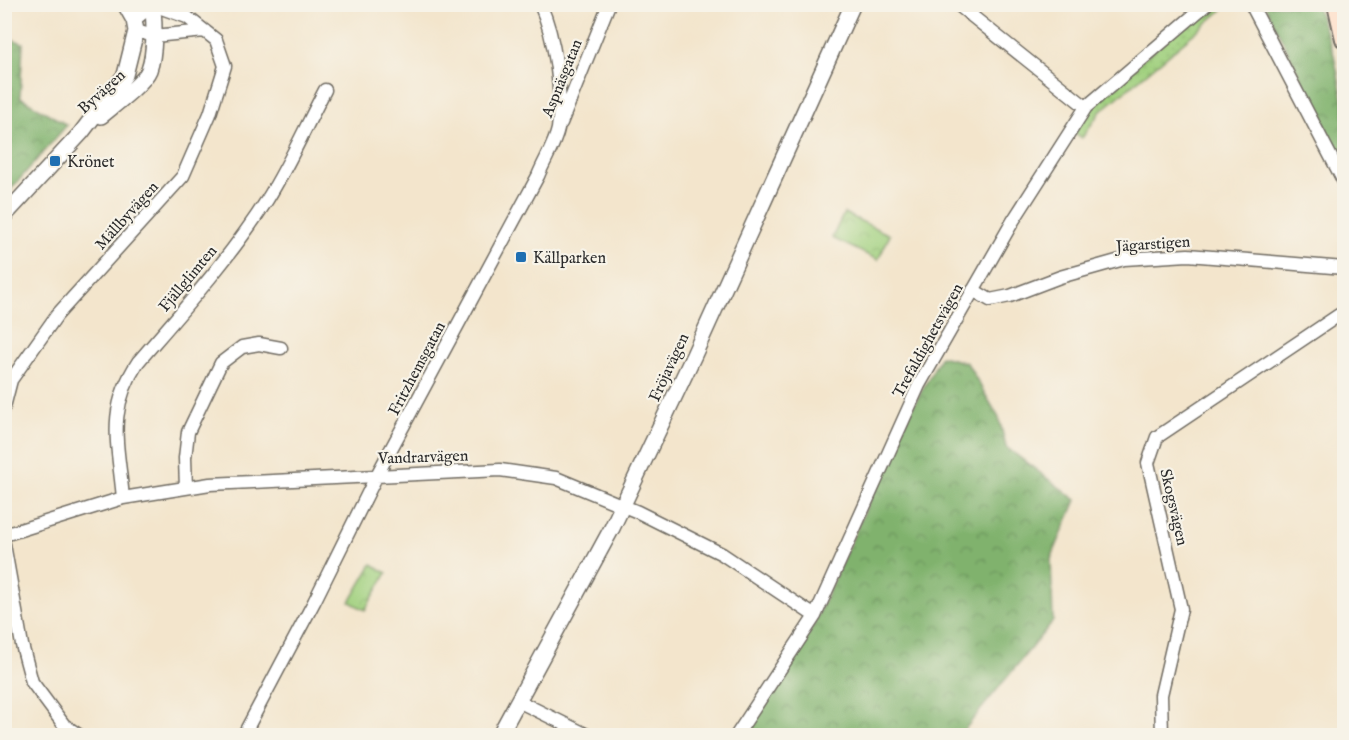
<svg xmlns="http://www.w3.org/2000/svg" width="1349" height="740" font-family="'IM FELL English',serif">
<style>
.grass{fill:url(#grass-dots);stroke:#667e54;stroke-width:1.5}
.forest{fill:url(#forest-crowns);stroke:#566e4c;stroke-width:1.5}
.park{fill:url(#park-crowns);stroke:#667e54;stroke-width:1.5}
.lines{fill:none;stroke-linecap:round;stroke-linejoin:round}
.minor-casing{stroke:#716c63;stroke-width:15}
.tertiary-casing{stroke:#716c63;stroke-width:18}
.secondary-casing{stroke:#716c63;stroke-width:20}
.minor{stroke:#fff;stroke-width:12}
.tertiary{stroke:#fff;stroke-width:15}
.secondary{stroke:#fde4d1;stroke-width:16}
.poi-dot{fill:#1f6fb2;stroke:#f7f3e8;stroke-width:2}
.labels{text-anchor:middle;stroke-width:4.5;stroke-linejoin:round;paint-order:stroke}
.street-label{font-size:16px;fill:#2b2b2b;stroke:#f7f3e8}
.poi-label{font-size:16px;fill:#2b2b2b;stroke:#f7f3e8;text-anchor:start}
</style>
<defs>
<pattern id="grass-dots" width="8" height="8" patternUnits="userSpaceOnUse" patternTransform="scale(1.5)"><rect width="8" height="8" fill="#a0d07e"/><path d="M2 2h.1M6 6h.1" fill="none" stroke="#8ab36d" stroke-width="1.8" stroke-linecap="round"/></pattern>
<pattern id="forest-crowns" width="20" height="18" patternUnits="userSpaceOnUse" patternTransform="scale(1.5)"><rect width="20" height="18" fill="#80b26d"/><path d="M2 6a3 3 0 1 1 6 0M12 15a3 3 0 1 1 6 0" fill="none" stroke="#69915a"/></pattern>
<pattern id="park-crowns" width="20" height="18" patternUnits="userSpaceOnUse" patternTransform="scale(1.5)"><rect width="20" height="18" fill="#a0d07e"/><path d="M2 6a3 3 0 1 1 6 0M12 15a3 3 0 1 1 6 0" fill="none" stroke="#8ab36d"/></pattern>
</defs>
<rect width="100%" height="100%" fill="#f7f3e8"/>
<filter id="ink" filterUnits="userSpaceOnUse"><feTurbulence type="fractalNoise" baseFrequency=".0167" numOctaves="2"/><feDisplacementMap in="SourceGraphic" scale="12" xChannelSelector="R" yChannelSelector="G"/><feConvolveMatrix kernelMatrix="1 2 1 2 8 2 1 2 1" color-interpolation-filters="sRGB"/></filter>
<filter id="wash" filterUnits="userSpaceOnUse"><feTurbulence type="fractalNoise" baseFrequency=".008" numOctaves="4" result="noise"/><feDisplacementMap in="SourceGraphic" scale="24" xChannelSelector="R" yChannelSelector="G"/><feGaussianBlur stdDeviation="1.35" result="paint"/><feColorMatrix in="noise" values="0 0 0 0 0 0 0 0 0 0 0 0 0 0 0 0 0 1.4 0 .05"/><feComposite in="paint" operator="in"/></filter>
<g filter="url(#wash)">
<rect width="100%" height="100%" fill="#f3e5cc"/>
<path class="grass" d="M1207,5H1228L1100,112L1082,138L1072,131L1086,107Z"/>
<path class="forest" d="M1265,5H1316L1334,55L1344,104V165Z
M5,37L23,43L20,97L67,125L5,196Z
M941,356L967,363L999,418L1006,447L1076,500L1051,559L1053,621L965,729L963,735L739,736L809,634L910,412Z"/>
<path class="park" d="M844,213L890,235L878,260L832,238Z
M372,564L387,573L365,610L350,602Z"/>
</g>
<g filter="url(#ink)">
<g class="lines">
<g class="minor-casing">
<path id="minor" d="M957,4L1086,107
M1251,4L1344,182
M969,14L977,4
M136,31L154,36L205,31
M561,123L609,4
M973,290L990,300L1010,296L1060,277L1124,259L1188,255L1344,268
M4,407L11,380L57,315L183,176L210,114L225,66L216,40L187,17L153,5L134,20
M186,488L185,458L188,432L221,363L242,347L259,344L281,348
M123,498C118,443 106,411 138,362C183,310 230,258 267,200C289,165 306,126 325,90
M4,535L123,498L210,484L500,470L556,478L638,512L722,554L815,616
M4,544L22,645L32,682L64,725L80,736
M518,701L589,736
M243,736L314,602L377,475L538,176C544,161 555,144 558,129C563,93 555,37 540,4
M736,736L815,616L919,385L1013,221L1086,107L1207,4
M1162,736L1161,695L1181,609L1148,463L1157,437L1339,315H1344"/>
</g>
<g class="tertiary-casing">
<path id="tertiary" d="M101,116C113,106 144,83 149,70C155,54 155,21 152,4
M4,216L81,133L125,75L136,31L134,20L125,4
M499,736L612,528L694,355L853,4"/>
</g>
<g class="secondary-casing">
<path id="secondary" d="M1336,4L1344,39"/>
</g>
<use href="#minor" class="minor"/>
<use href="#tertiary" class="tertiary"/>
<use href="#secondary" class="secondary"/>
</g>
</g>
<g class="poi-dot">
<rect x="49" y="155" width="12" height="12" rx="3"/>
<rect x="515" y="251" width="12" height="12" rx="3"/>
</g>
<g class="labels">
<g class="street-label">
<text transform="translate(561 78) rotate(-68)" y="6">Aspnäsgatan</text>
<text transform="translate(101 91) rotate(-42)" y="6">Byvägen</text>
<text transform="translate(126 215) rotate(-48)" y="6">Mällbyvägen</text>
<text transform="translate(1153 243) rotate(-4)" y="6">Jägarstigen</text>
<text transform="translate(187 278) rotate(-50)" y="6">Fjällglimten</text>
<text transform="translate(927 340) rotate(-61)" y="6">Trefaldighetsvägen</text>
<text transform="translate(668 367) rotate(-65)" y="6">Fröjavägen</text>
<text transform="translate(416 368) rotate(-62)" y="6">Fritzhemsgatan</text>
<text transform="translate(423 456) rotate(-2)" y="6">Vandrarvägen</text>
<text transform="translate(1175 507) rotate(77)" y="6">Skogsvägen</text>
</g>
<g class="poi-label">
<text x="67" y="167">Krönet</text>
<text x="533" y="263">Källparken</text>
</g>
</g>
<rect width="1349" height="740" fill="none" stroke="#f7f3e8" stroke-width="24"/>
</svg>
